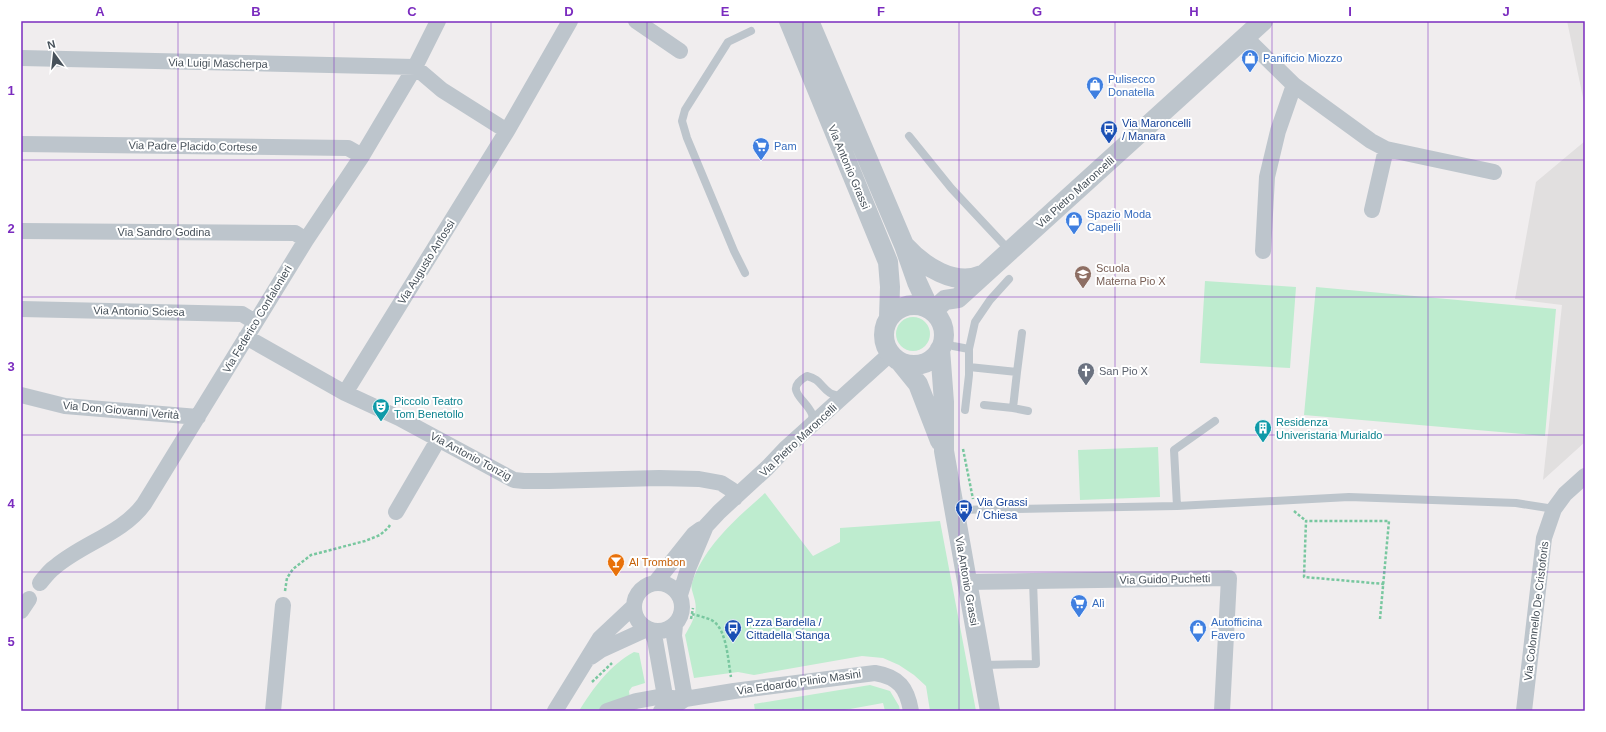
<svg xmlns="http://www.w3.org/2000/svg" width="1606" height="732" font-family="Helvetica,sans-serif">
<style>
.education{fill:#e1dfdf}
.green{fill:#beeccf}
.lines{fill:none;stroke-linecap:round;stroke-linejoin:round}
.path{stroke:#78c79f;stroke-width:2.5;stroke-dasharray:3 2;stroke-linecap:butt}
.service{stroke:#bdc5cc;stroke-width:8}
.minor{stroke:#bdc5cc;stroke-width:16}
.tertiary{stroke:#bdc5cc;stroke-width:20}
.grid{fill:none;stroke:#7b2cbf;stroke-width:1;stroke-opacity:0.55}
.labels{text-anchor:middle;stroke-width:4;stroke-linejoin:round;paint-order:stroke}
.shop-label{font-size:11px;fill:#366cbe;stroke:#fff;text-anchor:start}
.street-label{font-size:11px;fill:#47515a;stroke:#fff}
.transit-label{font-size:11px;fill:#164399;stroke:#fff;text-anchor:start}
.education-label{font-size:11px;fill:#785e54;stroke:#fff;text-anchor:start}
.worship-label{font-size:11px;fill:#5b616d;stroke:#fff;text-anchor:start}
.culture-label{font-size:11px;fill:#0d838f;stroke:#fff;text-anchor:start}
.food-label{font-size:11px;fill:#c56008;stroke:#fff;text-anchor:start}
.neatline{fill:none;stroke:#7b2cbf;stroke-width:1.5}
.grid-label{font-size:13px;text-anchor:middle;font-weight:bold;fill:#7b2cbf}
</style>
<rect width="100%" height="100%" fill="#f0edee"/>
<path class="education" d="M1567,21H1585V107Z
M1585,141V442L1543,480L1562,305L1515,299L1536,182Z"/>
<path class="green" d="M1205,281L1296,287L1290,368L1200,363Z
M1316,287L1556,309L1545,436L1304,415Z
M896 334a17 17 0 1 1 34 0a17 17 0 1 1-34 0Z
M1158,447L1160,497L1080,500L1078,450Z
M765,493L813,556L840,542V528L940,521L976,711H930L926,686L914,675L899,665L883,658L862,656L754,675L738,672L694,678L685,635C691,624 698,614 695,601C694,595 690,588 692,583C704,546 737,518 765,493Z
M634,652L639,653L645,683L632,687L629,691L630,699L599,711H579C593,688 610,665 634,652Z
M870,685L890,691L899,706L900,711H885L883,703L839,711H755L754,704Z"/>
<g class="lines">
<path class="path" d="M963,449L973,499
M1294,511L1306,521
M285,591L287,578L293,569L311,555L365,541L380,535L388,528L390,525
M692,614C698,616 706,617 713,621C727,630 728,661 731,677
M691,619L693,608
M1380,619L1389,521H1306L1304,577L1384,584
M592,682L612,663"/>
<path class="service" d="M909,136L951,188L1009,250
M745,273L734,251L687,138L682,121L685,110L728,42L751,31
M943,341L953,346L969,349
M969,367L1017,372L1013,408L984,405
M1017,372L1022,333
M1013,408L1028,411
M965,410L969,375V349L975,322L990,300L1009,279
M813,424C812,421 813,417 812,414C806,399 782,390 807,376C820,379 821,387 830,393C834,395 839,396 843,397
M1177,506L1174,450L1215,421
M955,510L1177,506L1349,497L1516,503L1554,509
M982,665L1036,664L1033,581"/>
<path class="minor" d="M636,21L680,51
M1245,37L1294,85L1371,141L1386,149L1494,172
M21,58L415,67L442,90L507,131L345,393
M507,131L570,21
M21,144L348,148L362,156
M1372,210L1386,149
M21,231L295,233L306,240
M1263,251L1267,177L1278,131L1294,85
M21,309L242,314L255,322
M246,337L345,393L399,418L514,480L524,481H549L659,478L699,479L721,483L732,490L735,498
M21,395L65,406L198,417
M396,512L438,440
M966,582L1229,578L1222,711
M634 607a24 24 0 1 1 48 0a24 24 0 1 1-48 0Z
M40,583C45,577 49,571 55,567C83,543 122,534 144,504L306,240L362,156L415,67L438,21
M655,583L694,534L701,529
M680,595L688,569L706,526L719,512L767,468L785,449L890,354
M21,611L29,599
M675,625L674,636L685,699
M651,630L655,640L665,696
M591,657L601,650L647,629
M273,711L283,605
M555,711L600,638L633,607
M607,711L636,701L658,697L685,699L734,691L875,673C899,677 907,688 911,711
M661,711L670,709L685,699
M1524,711L1544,538L1554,509L1565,494L1585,476"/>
<path class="tertiary" d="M789,21L888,262L890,287L889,317
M809,21L904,245L917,282L929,308
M905,246C923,266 955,287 982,275
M884 335a30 30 0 1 1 60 0a30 30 0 1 1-60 0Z
M933,311L945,300L958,298L1263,21
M940,349L944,402V451L990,711
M901,363L918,384L940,441"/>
</g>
<path class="grid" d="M178,21V711M334,21V711M491,21V711M647,21V711M803,21V711M959,21V711M1115,21V711M1272,21V711M1428,21V711M21,160H1585M21,297H1585M21,435H1585M21,572H1585"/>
<defs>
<g id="shop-pin" transform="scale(0.9)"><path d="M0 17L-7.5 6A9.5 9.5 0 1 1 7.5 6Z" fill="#3f7fe0" stroke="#fff"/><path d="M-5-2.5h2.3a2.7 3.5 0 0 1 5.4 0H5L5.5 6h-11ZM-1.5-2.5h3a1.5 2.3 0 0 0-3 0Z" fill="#fff"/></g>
<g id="bus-pin" transform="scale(0.9)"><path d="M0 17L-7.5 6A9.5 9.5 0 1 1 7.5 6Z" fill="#1a4fb4" stroke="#fff"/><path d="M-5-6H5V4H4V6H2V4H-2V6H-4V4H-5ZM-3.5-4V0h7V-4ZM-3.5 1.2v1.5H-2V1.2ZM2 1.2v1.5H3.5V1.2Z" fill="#fff"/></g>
<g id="supermarket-pin" transform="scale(0.9)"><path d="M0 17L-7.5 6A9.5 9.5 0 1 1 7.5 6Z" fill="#3f7fe0" stroke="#fff"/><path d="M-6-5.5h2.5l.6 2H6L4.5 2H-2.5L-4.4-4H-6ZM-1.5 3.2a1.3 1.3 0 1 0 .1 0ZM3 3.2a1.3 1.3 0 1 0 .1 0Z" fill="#fff"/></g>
<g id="school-pin" transform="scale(0.9)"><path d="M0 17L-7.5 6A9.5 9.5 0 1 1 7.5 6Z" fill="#8d6e63" stroke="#fff"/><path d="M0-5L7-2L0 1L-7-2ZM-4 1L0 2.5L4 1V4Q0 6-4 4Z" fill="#fff"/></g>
<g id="church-pin" transform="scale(0.9)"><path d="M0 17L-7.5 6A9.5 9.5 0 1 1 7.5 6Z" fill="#6b7280" stroke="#fff"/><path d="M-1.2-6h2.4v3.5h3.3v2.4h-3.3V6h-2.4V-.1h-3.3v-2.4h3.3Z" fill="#fff"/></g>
<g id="theatre-pin" transform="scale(0.9)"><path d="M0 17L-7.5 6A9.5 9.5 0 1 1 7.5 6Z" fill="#0f9aa8" stroke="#fff"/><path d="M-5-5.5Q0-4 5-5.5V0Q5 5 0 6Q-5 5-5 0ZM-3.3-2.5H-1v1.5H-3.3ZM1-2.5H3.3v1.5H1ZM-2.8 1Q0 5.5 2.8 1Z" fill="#fff"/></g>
<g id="building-pin" transform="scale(0.9)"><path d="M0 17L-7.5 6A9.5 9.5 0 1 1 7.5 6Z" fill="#0f9aa8" stroke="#fff"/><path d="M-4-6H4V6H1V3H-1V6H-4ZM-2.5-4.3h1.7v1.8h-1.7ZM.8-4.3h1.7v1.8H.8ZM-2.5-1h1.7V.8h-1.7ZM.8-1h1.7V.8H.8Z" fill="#fff"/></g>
<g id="bar-pin" transform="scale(0.9)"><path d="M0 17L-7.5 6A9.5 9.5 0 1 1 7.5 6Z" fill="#e8710a" stroke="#fff"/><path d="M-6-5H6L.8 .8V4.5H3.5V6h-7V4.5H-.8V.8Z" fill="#fff"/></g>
</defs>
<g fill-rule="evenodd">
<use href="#shop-pin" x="1250" y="58"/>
<use href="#shop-pin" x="1095" y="85"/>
<use href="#bus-pin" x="1109" y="129"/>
<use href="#supermarket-pin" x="761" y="146"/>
<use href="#shop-pin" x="1074" y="220"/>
<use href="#school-pin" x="1083" y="274"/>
<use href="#church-pin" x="1086" y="371"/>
<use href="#theatre-pin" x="381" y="407"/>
<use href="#building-pin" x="1263" y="428"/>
<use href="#bus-pin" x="964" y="508"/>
<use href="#bar-pin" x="616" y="562"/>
<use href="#supermarket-pin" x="1079" y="603"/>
<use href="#bus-pin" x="733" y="628"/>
<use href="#shop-pin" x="1198" y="628"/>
</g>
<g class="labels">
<g class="shop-label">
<text x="1263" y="62">Panificio Miozzo</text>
<text x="1108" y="83">Pulisecco<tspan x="1108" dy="13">Donatella</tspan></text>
<text x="774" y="150">Pam</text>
<text x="1087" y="218">Spazio Moda<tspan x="1087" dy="13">Capelli</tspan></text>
<text x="1092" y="607">Alì</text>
<text x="1211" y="626">Autofficina<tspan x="1211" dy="13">Favero</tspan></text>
</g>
<g class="street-label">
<text transform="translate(218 63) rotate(1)" y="4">Via Luigi Mascherpa</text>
<text transform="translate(193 146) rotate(1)" y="4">Via Padre Placido Cortese</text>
<text transform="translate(849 167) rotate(67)" y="4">Via Antonio Grassi</text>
<text transform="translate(1075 192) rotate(-42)" y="4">Via Pietro Maroncelli</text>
<text x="164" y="236">Via Sandro Godina</text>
<text transform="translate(426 262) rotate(-58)" y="4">Via Augusto Anfossi</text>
<text transform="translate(139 311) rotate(1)" y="4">Via Antonio Sciesa</text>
<text transform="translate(257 319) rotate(-59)" y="4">Via Federico Confalonieri</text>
<text transform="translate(121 410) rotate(5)" y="4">Via Don Giovanni Verità</text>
<text transform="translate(798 440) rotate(-43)" y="4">Via Pietro Maroncelli</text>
<text transform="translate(471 456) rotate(28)" y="4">Via Antonio Tonzig</text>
<text transform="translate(1165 579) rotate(-1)" y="4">Via Guido Puchetti</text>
<text transform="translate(967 581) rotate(80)" y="4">Via Antonio Grassi</text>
<text transform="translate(1536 611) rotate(-83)" y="4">Via Colonnello De Cristoforis</text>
<text transform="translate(799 682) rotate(-8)" y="4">Via Edoardo Plinio Masini</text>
</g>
<g class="transit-label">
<text x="1122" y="127">Via Maroncelli<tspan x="1122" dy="13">/ Manara</tspan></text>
<text x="977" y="506">Via Grassi<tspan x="977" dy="13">/ Chiesa</tspan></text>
<text x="746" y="626">P.zza Bardella /<tspan x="746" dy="13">Cittadella Stanga</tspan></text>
</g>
<g class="education-label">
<text x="1096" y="272">Scuola<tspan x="1096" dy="13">Materna Pio X</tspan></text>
</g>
<g class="worship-label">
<text x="1099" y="375">San Pio X</text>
</g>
<g class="culture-label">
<text x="394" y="405">Piccolo Teatro<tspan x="394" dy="13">Tom Benetollo</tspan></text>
<text x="1276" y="426">Residenza<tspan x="1276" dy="13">Univeristaria Murialdo</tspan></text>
</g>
<g class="food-label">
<text x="629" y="566">Al Trombon</text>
</g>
</g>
<rect width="1606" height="732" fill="none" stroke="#ffffff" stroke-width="44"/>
<g transform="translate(54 54) rotate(345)" stroke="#ffffff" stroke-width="3" paint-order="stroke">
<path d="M0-3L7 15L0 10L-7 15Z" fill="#47515a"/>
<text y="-6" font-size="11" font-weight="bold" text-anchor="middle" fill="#47515a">N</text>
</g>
<rect x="22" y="22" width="1562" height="688" class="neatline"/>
<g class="grid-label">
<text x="100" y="16">A</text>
<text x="256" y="16">B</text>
<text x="412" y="16">C</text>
<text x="569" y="16">D</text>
<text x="725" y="16">E</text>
<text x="881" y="16">F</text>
<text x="1037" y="16">G</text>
<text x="1194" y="16">H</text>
<text x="1350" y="16">I</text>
<text x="1506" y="16">J</text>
<text x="11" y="95">1</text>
<text x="11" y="233">2</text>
<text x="11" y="371">3</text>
<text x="11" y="508">4</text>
<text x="11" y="646">5</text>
</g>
</svg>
